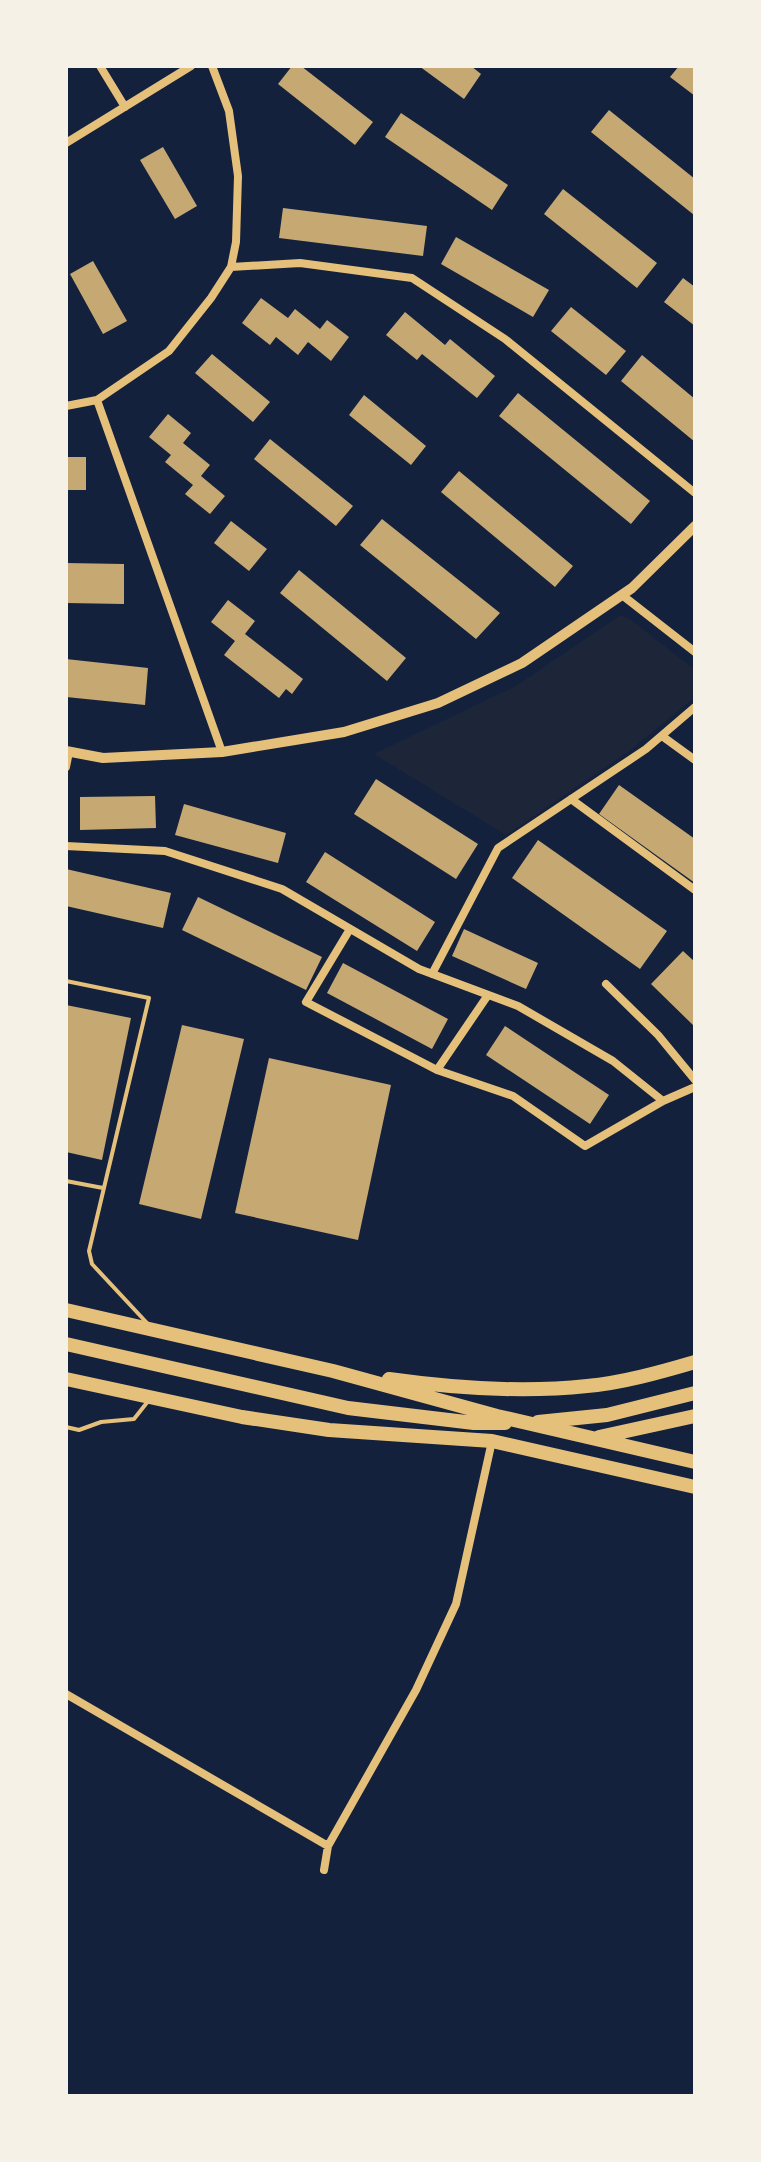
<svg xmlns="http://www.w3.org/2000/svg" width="761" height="2162" font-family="Quicksand,sans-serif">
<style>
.green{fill:#1d2539}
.building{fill:#c6a872}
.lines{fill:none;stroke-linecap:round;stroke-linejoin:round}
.service{stroke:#e5c07b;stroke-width:4}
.minor{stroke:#e5c07b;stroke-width:8}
.tertiary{stroke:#e5c07b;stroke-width:10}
.trunk{stroke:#e5c07b;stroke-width:14}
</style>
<rect width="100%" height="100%" fill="#14213d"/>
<path class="green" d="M621,615L631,620L695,670V697L628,752L506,835L374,754L516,686Z"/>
<path class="building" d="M292,66H301L373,122L355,145L278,84Z
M419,66H471L481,74L464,99Z
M679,66H695V96L670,77Z
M609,110L695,179L694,215L591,132Z
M401,113L508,185L492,210L385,137Z
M163,147L197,206L175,219L140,160Z
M563,189L657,263L637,288L544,214Z
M283,208L427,226L423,256L279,238Z
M456,237L549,290L533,317L441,264Z
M93,261L127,321L103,334L70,274Z
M683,278L695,287V326L664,302Z
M261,298L288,318L295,309L320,329L327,320L349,337L331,361L308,342L298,355L276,337L270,345L242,323Z
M571,307L626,351L606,375L551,331Z
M405,312L445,345L450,339L495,376L477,398L422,354L417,360L386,335Z
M212,354L270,402L253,422L195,373Z
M642,355L695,399V442L621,381Z
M518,393L650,501L631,524L499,416Z
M364,395L426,446L411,465L349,415Z
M168,414L191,433L183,443L210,465L201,476L225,496L210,514L185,494L193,485L165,462L171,455L149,437Z
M270,439L353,506L336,526L254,459Z
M66,457H86V490H66Z
M459,471L573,566L555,587L441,492Z
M382,519L500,613L476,639L360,545Z
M231,521L267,549L249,571L214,543Z
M66,563L124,564V604L66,603Z
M299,570L406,658L387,681L280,593Z
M228,600L255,621L245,634L303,679L292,694L286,689L279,698L224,655L235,641L211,622Z
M66,659L148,668L145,705L66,697Z
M376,779L478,844L456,879L354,814Z
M619,785L695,839V883L599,814Z
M155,796L156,828L80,830V797Z
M184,804L286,833L278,863L175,835Z
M538,840L667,931L640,969L512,878Z
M325,852L435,922L417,951L306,882Z
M66,869L171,893L163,928L66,906Z
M198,897L322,957L306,990L182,930Z
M464,929L538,963L526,989L452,956Z
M683,951L695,962V1027L651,984Z
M343,963L448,1019L432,1049L327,993Z
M66,1005L131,1018L102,1160L66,1152Z
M182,1025L244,1039L201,1219L139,1204Z
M505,1026L609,1095L590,1124L486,1055Z
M269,1058L391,1085L358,1240L235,1213Z"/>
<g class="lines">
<path class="service" d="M66,981L149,998L89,1251L92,1264L147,1323
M66,1181L103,1188
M66,1427L79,1430L101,1422L134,1419L149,1400"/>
<path class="minor" d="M100,66L125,107
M66,143L191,66
M231,267L300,263L412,278L505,339L695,493
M97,400L222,752
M66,406L97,400L169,351L211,298L231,267L236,242L238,176L229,111L212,66
M622,595L695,652
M662,736L695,760
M66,767L69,752
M571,799L695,890
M66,846L165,851L282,889L419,969L518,1006L613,1061L663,1101
M350,929L306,1002L437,1070L513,1096L585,1146L663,1101L695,1087
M432,974L498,848L646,749L695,707
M606,984L658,1035L695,1080
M437,1070L488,995
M66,1694L328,1846
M324,1870L328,1846L416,1690L456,1604L492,1441"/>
<path class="tertiary" d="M66,751L103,758L222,752L344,732L438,703L522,663L632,588L695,526"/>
<path class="trunk" d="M66,1310L333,1371L497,1416L695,1462
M66,1344L348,1408L474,1423H505
M66,1379L242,1417L329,1430L492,1441L695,1487
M389,1379C453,1388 522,1393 587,1386C622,1383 661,1372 695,1362
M538,1422L607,1415L695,1393
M599,1437L695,1416"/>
</g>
<rect width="761" height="2162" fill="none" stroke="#f6f1e7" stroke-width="136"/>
</svg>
